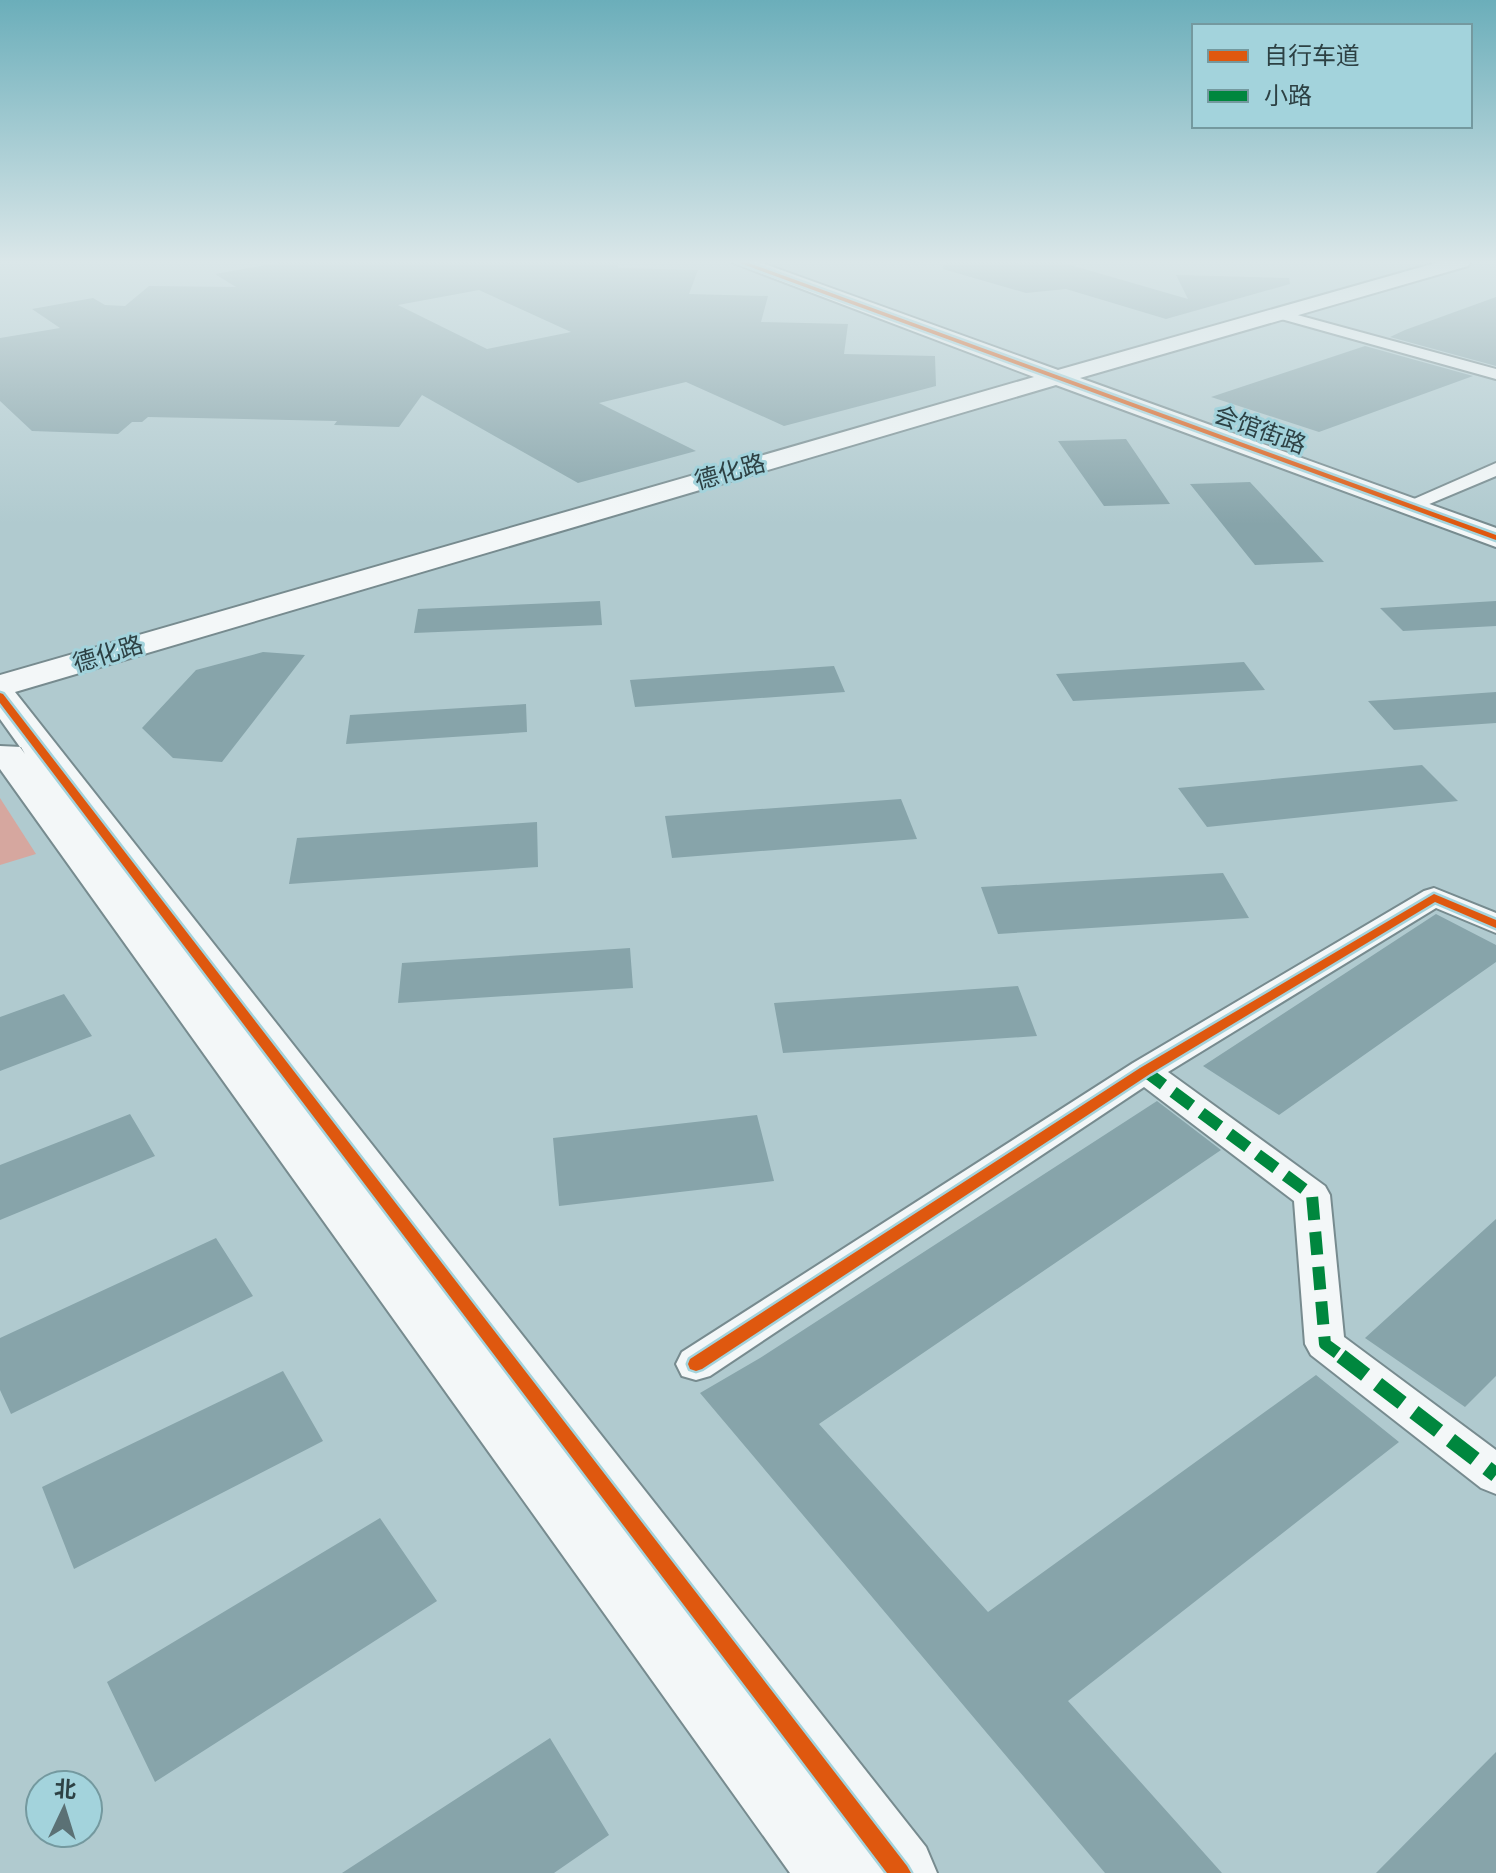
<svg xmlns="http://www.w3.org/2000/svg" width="1496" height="1873" font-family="'Roboto Condensed','Noto Sans SC',sans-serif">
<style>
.green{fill:#d6a79f}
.building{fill:#87a4aa;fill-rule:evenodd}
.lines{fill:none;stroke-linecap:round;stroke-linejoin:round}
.street-casing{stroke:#778b8f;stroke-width:4}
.secondary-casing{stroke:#778b8f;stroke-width:4}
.street{fill:#f3f7f8;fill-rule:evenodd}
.secondary{fill:#f3f7f8;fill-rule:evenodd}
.quiet-far1{stroke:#00873e;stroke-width:12;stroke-dasharray:23 12;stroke-linecap:butt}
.quiet{stroke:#00873e;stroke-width:15;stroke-dasharray:31 15;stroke-linecap:butt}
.cycleway-casing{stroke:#a3d3dc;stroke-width:5}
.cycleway{fill:#df580f;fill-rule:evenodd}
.labels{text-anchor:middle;stroke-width:6;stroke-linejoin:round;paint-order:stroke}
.far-street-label{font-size:24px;fill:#2d4144;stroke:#a3d3dc}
</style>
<rect width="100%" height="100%" fill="#b0cacf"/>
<path class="green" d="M0,798L36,854L0,865Z"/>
<path class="building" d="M284,262H618V268L698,270L689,294L768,296L761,322L848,324L844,354L935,356L936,386L784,426L686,382L599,403L696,451L578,483L422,395L399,427L334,425L337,421L148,417L142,422H132L118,434L32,431L0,401V338L60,328L32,309L93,298L105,305L125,306L149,286L236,287L215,274ZM479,290L571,332L487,349L398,305Z
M944,262H1060L1188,299L1176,275L1289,278L1290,284L1166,319L1066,289L1026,293L943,269Z
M1496,297V366L1390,337L1405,330Z
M1365,346L1473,376L1319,432L1211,397Z
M1126,439L1170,504L1104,506L1058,441Z
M1250,482L1324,562L1255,565L1190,484Z
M600,601L602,625L414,633L418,609Z
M1496,601V626L1403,631L1380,608Z
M263,652L305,655L222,762L173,758L142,728L196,670Z
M1244,662L1265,690L1073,701L1056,674Z
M834,666L845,692L635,707L630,680Z
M1496,692V723L1394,730L1368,701Z
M526,704L527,732L346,744L350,715Z
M1422,765L1458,801L1207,827L1178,788Z
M901,799L917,839L672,858L665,816Z
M537,822L538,867L289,884L297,838Z
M1223,873L1249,918L998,934L981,887Z
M1436,914L1496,945V962L1279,1115L1203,1066Z
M630,948L633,988L398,1003L402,963Z
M1018,986L1037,1036L783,1053L774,1003Z
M64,994L92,1036L0,1071V1017Z
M1157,1101L1221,1150L819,1424L988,1612L1316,1375L1399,1442L1068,1701L1222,1873H1105L700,1393L760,1358Z
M130,1114L155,1156L0,1220V1165Z
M757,1115L774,1181L559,1206L553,1138Z
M1496,1219V1376L1465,1407L1365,1338Z
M216,1238L253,1296L11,1414L0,1390V1338Z
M283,1371L323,1441L74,1569L42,1487Z
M380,1518L437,1601L155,1782L107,1682Z
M550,1738L609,1835L554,1873H342Z
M1496,1752V1873H1376Z"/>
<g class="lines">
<g class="street-casing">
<path id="street" d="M1279,310L1496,369V379L1274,317L1272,314Z
M1496,463V476L1415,510H1401L1398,506Z
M1434,888L1496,913V933L1436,908L1168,1072L1325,1186L1330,1195L1344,1337L1496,1450V1494L1481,1488L1311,1355L1305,1344L1294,1201L1144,1087L710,1376L696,1380L682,1376L676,1364L682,1352L1133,1063L1424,891Z"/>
</g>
<g class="secondary-casing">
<path id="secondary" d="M731,262H759L1058,370L1439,262H1470L1468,266L1080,378L1496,528V547L1056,385L15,692L926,1847L937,1873H790L0,769V746L21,747L25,754L0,719V675L1034,377Z"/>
</g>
<use href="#street" class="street"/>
<use href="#secondary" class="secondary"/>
<path class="quiet-far1" d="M1145,1071L1312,1195L1325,1344L1344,1358"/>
<path class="quiet" d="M1341,1356L1496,1475"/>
<g class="cycleway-casing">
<path id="cycleway" d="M737,262H746L1496,535V540Z
M0,693L3,694L907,1866L911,1873H887L0,703Z
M1434,894L1496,920V928L1435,902L1150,1074L702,1369L696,1371L690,1369L688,1364L690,1359L1140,1068Z"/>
</g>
<use href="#cycleway" class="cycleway"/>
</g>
<linearGradient id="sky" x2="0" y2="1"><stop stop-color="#6baeba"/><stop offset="0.5" stop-color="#dbe7e9"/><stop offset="1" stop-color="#dbe7e9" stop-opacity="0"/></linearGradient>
<rect width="1496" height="524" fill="url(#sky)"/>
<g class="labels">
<g class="far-street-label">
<text transform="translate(1260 430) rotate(20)" y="8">会馆街路</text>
<text transform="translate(730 472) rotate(-16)" y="8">德化路</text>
<text transform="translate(108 654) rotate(-17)" y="8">德化路</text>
</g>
</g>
<rect x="1192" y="24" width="280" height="104" fill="#a3d3dc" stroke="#74999f" stroke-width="2"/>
<rect x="1208" y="50" width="40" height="12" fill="#df580f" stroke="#74999f" stroke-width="2"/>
<text x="1264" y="64" font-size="24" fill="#2d4144">自行车道</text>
<rect x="1208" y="90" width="40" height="12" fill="#00873e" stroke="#74999f" stroke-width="2"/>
<text x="1264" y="104" font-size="24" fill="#2d4144">小路</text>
<g transform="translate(64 1809) rotate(4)"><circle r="38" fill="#a3d3dc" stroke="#74999f" stroke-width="2"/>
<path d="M0-6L14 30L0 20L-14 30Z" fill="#5b7175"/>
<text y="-12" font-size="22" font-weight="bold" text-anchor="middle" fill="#2d4144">北</text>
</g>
</svg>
